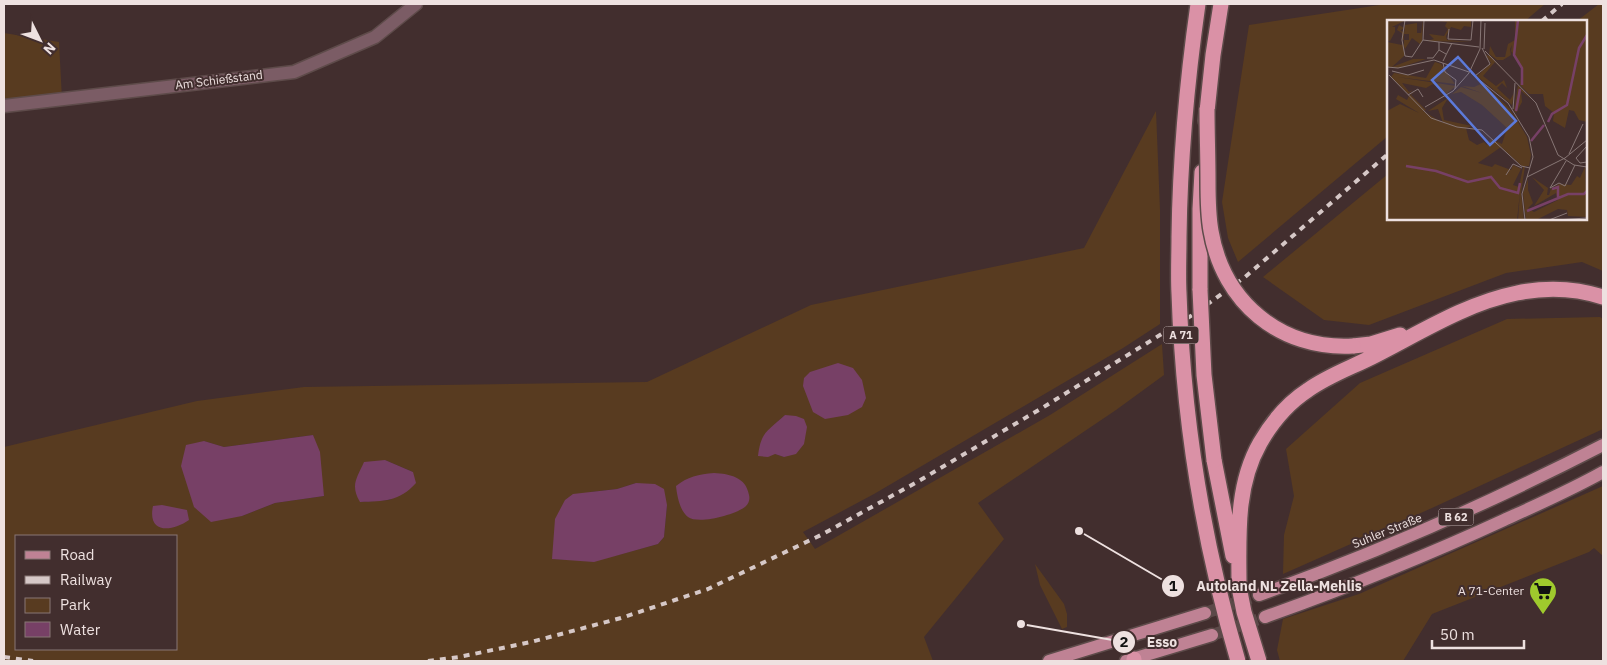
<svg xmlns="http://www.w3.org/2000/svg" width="1607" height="665" font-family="'IBM Plex Sans',sans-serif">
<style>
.green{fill:#583b20;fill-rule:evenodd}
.water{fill:#774066}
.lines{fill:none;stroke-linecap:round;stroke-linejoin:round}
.major-tunnel{stroke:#5c4949;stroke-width:12;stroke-dasharray:12 6;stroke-linecap:butt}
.minor-casing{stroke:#5e4b4a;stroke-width:15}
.major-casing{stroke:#5e4b4a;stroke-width:15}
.highway-casing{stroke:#5e4b4a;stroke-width:18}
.minor{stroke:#7b5c65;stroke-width:12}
.major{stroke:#bf8294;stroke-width:12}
.highway{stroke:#da91a6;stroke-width:15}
.rail{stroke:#d6c8c7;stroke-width:4;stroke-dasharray:6 6;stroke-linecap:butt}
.highway-bridge-casing{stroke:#5e4b4a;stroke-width:18;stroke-linecap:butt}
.highway-bridge{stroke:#da91a6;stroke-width:15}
.labels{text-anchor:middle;stroke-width:4;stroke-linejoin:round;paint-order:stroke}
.shield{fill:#422e2e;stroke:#baabab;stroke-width:1}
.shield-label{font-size:11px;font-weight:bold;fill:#eee1e0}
.street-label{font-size:12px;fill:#eee1e0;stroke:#422e2e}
.poi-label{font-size:12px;fill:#eee1e0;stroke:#422e2e;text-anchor:end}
.inset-river{fill:none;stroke:#774066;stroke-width:2.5}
.inset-road{fill:none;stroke:#877675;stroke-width:1}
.view{fill:#5c7ada;fill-opacity:0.15;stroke:#5c7ada;stroke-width:2.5}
.inset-edge{fill:none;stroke:#eee1e0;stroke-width:2.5}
.leader{fill:none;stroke:#eee1e0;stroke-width:2}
.callout-dot{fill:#eee1e0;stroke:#422e2e;stroke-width:2}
.mark-label{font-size:15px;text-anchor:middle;font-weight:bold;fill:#111}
.callout-label{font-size:14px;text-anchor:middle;font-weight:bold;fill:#eee1e0;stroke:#422e2e;stroke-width:4;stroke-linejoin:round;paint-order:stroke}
</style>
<rect width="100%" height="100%" fill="#422e2e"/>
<path class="green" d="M1386,4H1545L1525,21H1388V136L1238,262L1228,238L1222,202L1249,25Z
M1599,4H1603V271L1582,262L1506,273L1369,325L1324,320L1263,277L1388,174V219H1586V21H1577Z
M4,33L59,42L62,99L4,106Z
M1156,111L1160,210V324L1123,348L874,494L803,532L815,549L1050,415L1162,344L1164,375L1116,410L978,503L1004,539L924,637L933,661H4V447L197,401L304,387L647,382L811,305L1084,248ZM785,415L784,457L775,454V424ZM313,435L324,496L275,503L242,516L204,441L224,447ZM385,460L413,472L390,500L360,502ZM636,483L667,505L664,537L658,544L618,555L574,560L553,559L590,492L617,489ZM16,536H176V649H16Z
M1600,317L1603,319V429L1432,508L1283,574L1284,535L1294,496L1286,449L1360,383L1507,319Z
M1603,486V556L1594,548L1589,552L1432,614L1403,661H1280L1277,650L1283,619L1359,594Z
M1035,564L1064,604L1067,614V627L1062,629L1040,585Z"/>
<path class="water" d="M838,363L853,368L862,380L866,398L862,407L848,415L825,419L813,412L803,386L804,378L810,372Z
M785,415L796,416L804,419L807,427L804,444L796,454L784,457L775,454L768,457L758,456C761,431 768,431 785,415Z
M313,435L320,452L324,496L275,503L242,516L211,522L194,507L181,466L186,445L204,441L224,447Z
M385,460L413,472L416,483C399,502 384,501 360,502C350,485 357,478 364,462Z
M714,473C730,474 746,477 749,495C750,499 749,503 746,506C738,514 699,525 688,517C680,511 677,496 676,486C687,477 699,474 714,473Z
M636,483L655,484L664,489L667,505L664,537L658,544L594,562L552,559L555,519L565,500L573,494L617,489Z
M162,505L187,510L189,520C172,532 147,534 153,506Z"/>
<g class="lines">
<path class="major-tunnel" d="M1205,613L1259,595
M1212,635L1265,617"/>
<g class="minor-casing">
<path id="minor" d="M4,106L294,72L375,37L416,4"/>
</g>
<g class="major-casing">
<path id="major" d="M1259,595C1377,553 1492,502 1603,445
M1265,617C1346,588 1426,556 1504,520C1537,505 1571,490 1603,472
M1049,661L1205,613
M1126,661L1212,635"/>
</g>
<g class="highway-casing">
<path id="highway" d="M1206,121L1213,55L1221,4
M1200,290V209L1202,172
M1353,346L1371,344L1400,335
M1214,460L1233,556
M1239,587C1239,538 1235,487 1260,443C1272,422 1288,403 1308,390C1329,375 1353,367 1376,355C1421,332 1467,303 1517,293C1546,287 1575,288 1603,297
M1134,659V661"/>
</g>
<use href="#minor" class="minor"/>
<use href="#major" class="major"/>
<use href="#highway" class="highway"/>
<path class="rail" d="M1542,21L1562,4
M4,657L33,661
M428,661L459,657L531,642L621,618L708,589L821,535L917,482L1042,408L1194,314L1245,277L1388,154"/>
<g class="highway-bridge-casing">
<path id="highway-bridge" d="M1198,4C1187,81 1180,159 1179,237C1179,256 1178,275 1179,293C1183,418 1203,542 1238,661
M1207,109C1207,133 1208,157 1208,181C1208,198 1208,214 1211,231C1223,302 1280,350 1353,346
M1200,290L1204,375L1214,460
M1239,587L1244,612L1259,661"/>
</g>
<use href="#highway-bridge" class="highway-bridge"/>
</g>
<defs>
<g id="supermarket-pin" transform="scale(1.4375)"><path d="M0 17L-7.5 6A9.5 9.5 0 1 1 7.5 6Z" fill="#9fca2d" stroke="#422e2e"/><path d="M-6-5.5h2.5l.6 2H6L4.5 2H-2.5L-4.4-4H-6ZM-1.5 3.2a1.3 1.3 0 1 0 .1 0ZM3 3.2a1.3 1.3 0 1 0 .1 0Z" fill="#111"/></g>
</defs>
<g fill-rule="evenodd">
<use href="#supermarket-pin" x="1543" y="591"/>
</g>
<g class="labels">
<g class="shield">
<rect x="1163.5" y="326.5" width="35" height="17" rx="4"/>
<rect x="1438.5" y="508.5" width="35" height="17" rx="4"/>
</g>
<g class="shield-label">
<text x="1181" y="339">A 71</text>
<text x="1456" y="521">B 62</text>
</g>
<g class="street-label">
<text transform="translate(219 80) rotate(-7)" y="4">Am Schießstand</text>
<text transform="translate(1387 531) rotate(-22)" y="4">Suhler Straße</text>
</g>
<g class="poi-label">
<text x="1524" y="595">A 71-Center</text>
</g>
</g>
<g transform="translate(1387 20)">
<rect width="200" height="200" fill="#422e2e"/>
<path d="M0,0L17,1L5,7H8V12L3,21L0,20ZM36,0L35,21L33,24L25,18L18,29L15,21L17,15L16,20H22V14H17L18,5L30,3V13H34ZM45,0L84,1V7L77,6L74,10L64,7L59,16L60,20L84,22L40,21L47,19L42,14L57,16L61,9L58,6L60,2ZM109,0H200V102L192,100L187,91L182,90L178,108L166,101L167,93L158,86L156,74H142L133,65L135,49L124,31L125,25L123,29L124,35L116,40H110L102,34L103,26L109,37H118L121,24L128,20V1ZM12,5L17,8L13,11L17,12V36L5,47L26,39H39L11,48H4L0,46V22L15,25V13L10,10ZM99,35L103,36L118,52L108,42L96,56L109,66L117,60L120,68L115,63L110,68L123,80L127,73L125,85L90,56L104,43ZM48,42L54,44L68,64L10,57L69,66L59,74L46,64L39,68L15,63L22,72L26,70L21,74L4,57L7,53L39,58ZM96,63L123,89L140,117L144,135L142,146H138L134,173L137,200H131L133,172L130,200H0V91L13,84L32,93L9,79L11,75L20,80L22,76L28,71L24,75L39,90L36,91L56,103L51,89L41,91L61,78L55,88L57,100L85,106L79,108L82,120L90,125L97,122L100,125L104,119L115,124L120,108L95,85L74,72L65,74L74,67L95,73L75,66L87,67ZM114,127L136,147L132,167L126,165L134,149L126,145L124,150L108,144L105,147L91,143ZM131,65L144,79L134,71L135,82L129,93L127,90ZM198,147L200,197L181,196L180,190L171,189L149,200H139L136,173L141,159V170L146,183L141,188L147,192L171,180L169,173L147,186L157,170L145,157L161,168L160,175H162L164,169L172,164L184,165L190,156L193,158Z" fill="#583b20" fill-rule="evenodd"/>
<path class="inset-river" d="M131,0L127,35L135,48V65M129,91L133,69M161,102L165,94L180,85L192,28L200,15M144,121L157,105M19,146L49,151L81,162L104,157L113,168L131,173L133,163M165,169L171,167V177M140,191L181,174H197L200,171"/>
<path class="inset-road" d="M18,0L15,20L18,36L25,37L36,20M62,9L61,19L84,20M36,20L92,27M36,20L37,0M84,20L86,0M52,22V30L59,34M97,29L98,3M98,31L149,83L171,135L187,145L200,147M40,38H46L52,30M56,41L65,23M56,43L58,52L69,60L68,69M0,47L11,48L47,40L82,52M5,51L21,55L37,50M84,53L121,83L142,117L146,137L135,174L138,200M2,55L44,98L70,107L95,110L134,146L143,148M88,56L103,44L95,28M21,75L31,69L36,77M38,87L66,71L82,53L93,29L94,0M126,89L128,63M200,126L189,138L193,143L200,142M182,134L196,104M119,155L126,144L135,148M140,157L178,138L200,120M163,168L172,163L178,166L188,145M163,168L179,141M162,200L180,193M168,200L200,198"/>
<path class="view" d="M71,37L129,101L103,125L45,60Z"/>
<rect width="200" height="200" class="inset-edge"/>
</g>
<path class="leader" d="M1079 531L1173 586M1021 624L1124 642"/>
<g class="callout-dot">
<circle cx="1079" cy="531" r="5"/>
<circle cx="1021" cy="624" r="5"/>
<circle cx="1173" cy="586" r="12"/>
<circle cx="1124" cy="642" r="12"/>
</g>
<g class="mark-label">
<text x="1173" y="591">1</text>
<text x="1124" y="647">2</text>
</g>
<g class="callout-label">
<text x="1279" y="591">Autoland NL Zella-Mehlis</text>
<text x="1162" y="647">Esso</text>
</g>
<rect width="1607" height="665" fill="none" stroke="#eee1e0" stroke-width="10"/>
<rect x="15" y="535" width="162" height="115" fill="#422e2e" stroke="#877675"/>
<rect x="25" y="551" width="25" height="8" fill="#bf8294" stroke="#877675"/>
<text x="60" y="560" font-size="15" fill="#eee1e0">Road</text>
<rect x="25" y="576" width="25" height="8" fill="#d6c8c7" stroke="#877675"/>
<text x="60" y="585" font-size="15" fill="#eee1e0">Railway</text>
<rect x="25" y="598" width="25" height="15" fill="#583b20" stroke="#877675"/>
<text x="60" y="610" font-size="15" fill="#eee1e0">Park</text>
<rect x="25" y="622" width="25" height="15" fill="#774066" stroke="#877675"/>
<text x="60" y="635" font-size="15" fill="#eee1e0">Water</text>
<g transform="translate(40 40) rotate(132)" stroke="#422e2e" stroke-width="4" paint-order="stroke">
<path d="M0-4L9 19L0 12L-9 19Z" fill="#eee1e0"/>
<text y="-8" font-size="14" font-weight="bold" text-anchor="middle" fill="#eee1e0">N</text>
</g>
<path d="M1432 640v8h92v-8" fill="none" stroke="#eee1e0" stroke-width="2.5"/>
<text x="1440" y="640" font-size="15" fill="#eee1e0" stroke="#422e2e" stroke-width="4" paint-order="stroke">50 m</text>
</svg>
